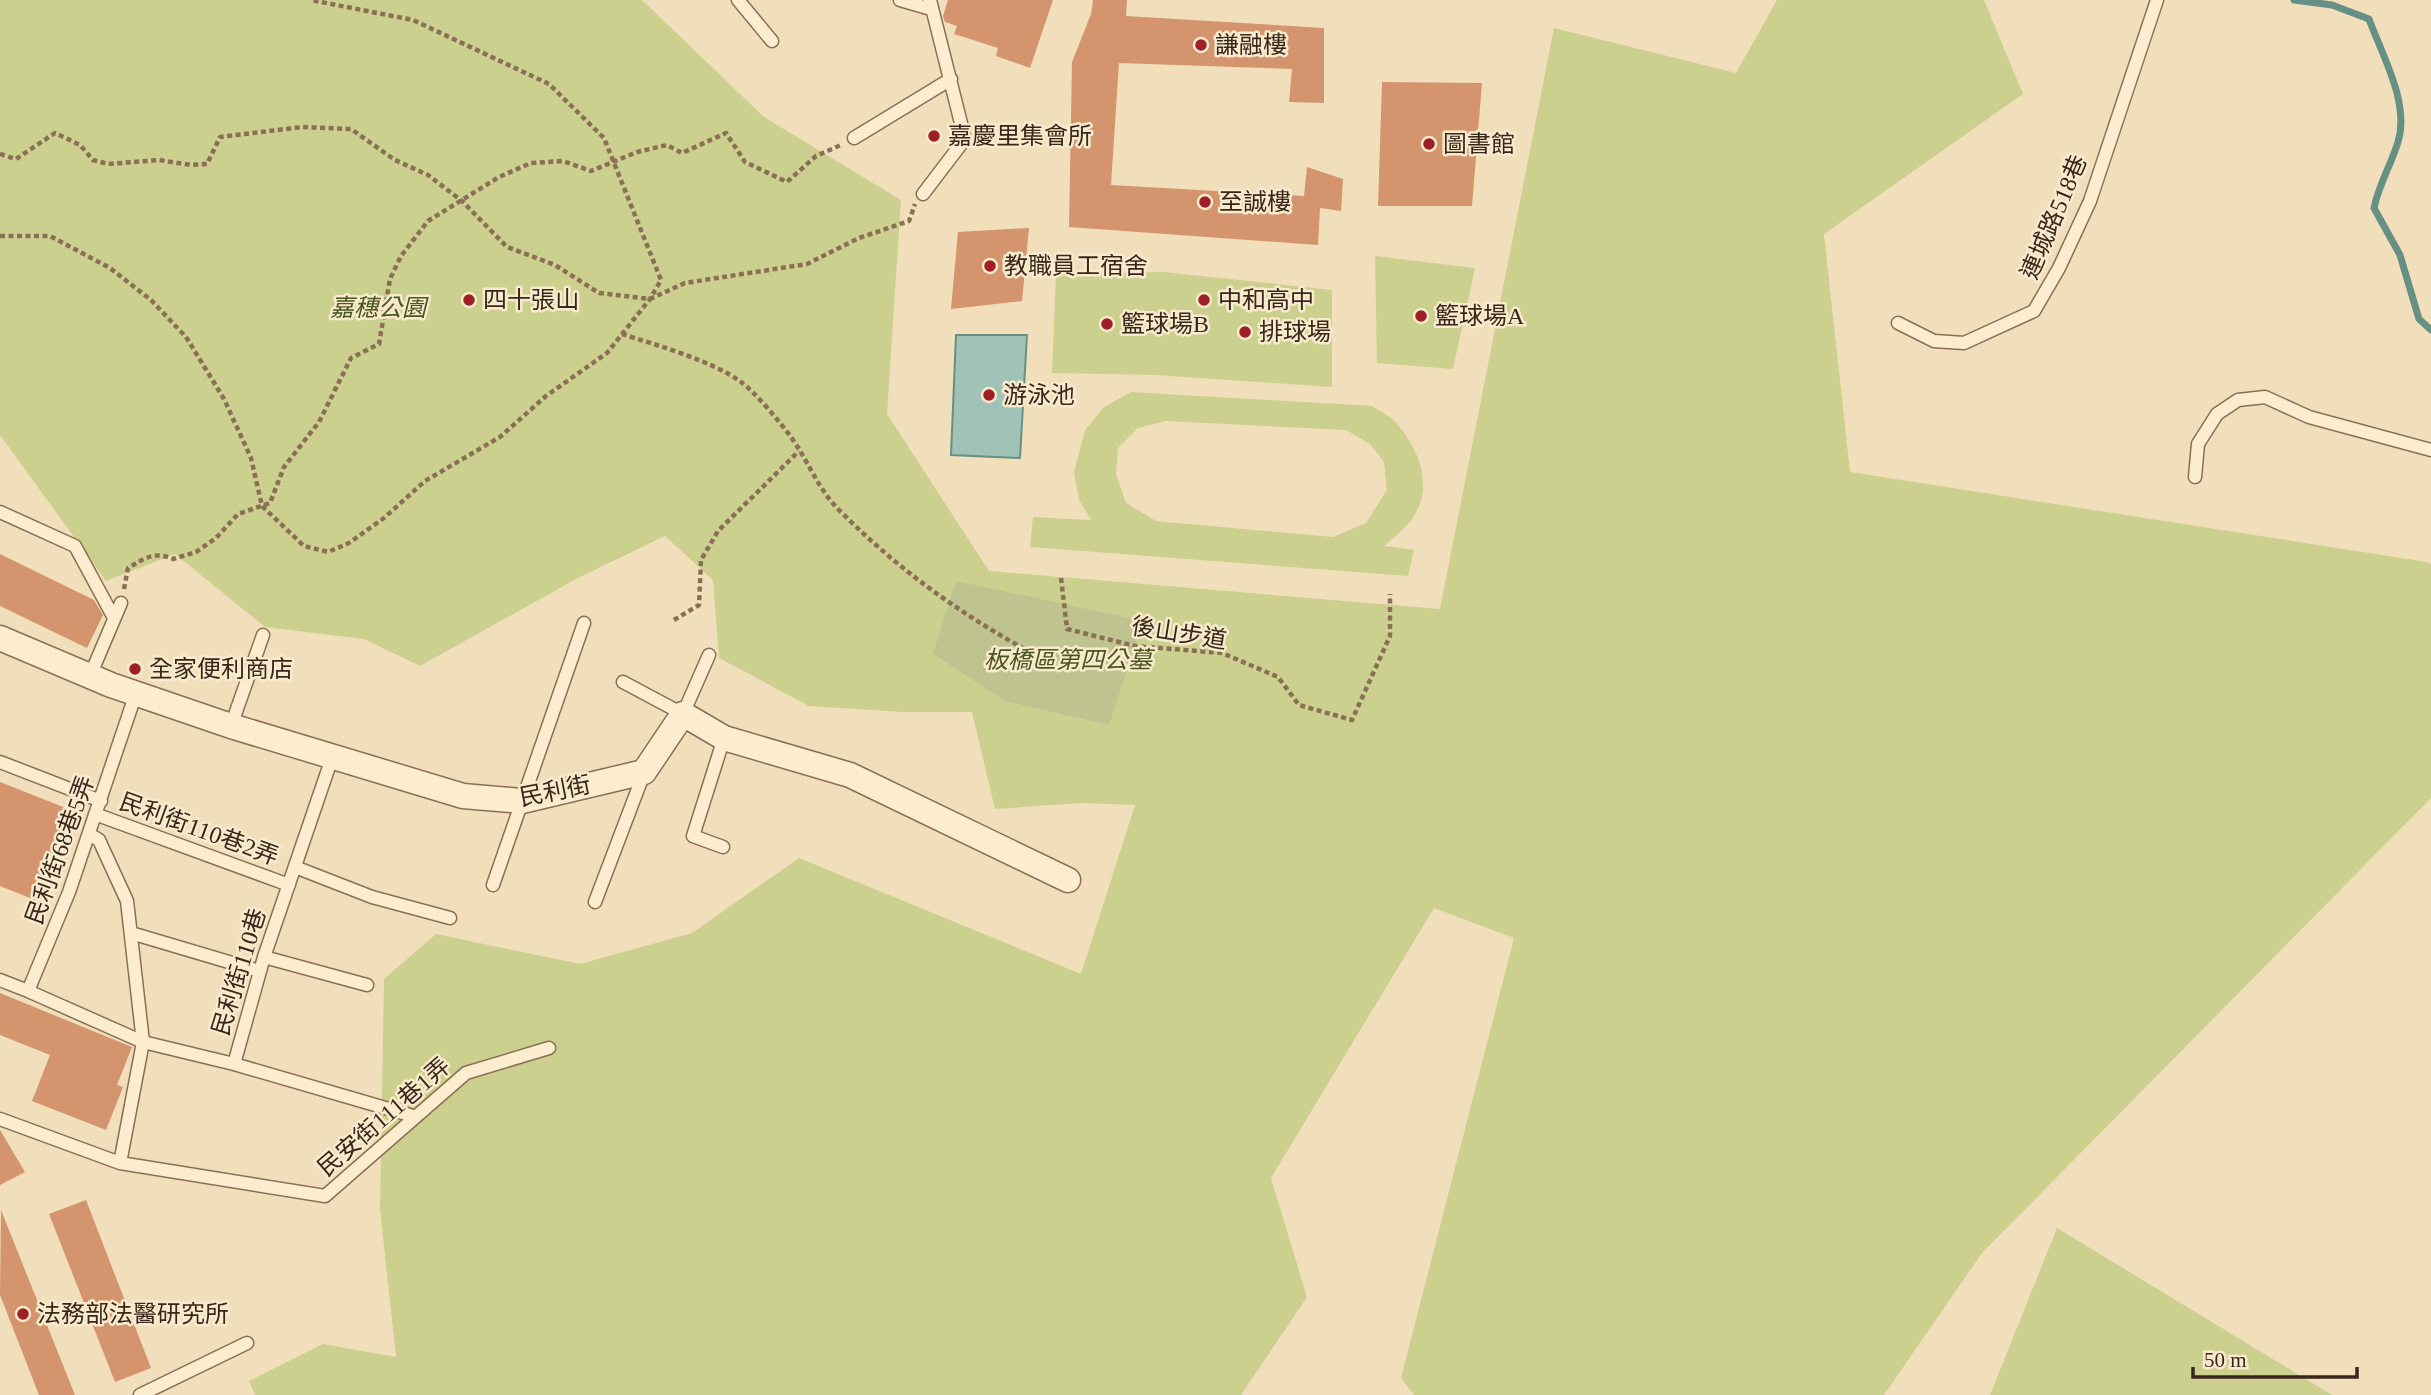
<svg xmlns="http://www.w3.org/2000/svg" width="2431" height="1395" font-family="'Times New Roman','Noto Sans TC',serif">
<style>
.green{fill:#cbd08f;fill-rule:evenodd}
.cemetery{fill:#bfc38f}
.water{fill:#a0c2b7;stroke:#679084;stroke-width:2}
.lines{fill:none;stroke-linecap:round;stroke-linejoin:round}
.stream{stroke:#679084;stroke-width:7}
.building{fill:#d3946e}
.service-casing{stroke:#8a6f54;stroke-width:15}
.minor-casing{stroke:#8a6f54;stroke-width:27}
.path{stroke:#8a6f54;stroke-width:4.5;stroke-dasharray:5 3.5;stroke-linecap:butt}
.service{stroke:#fcedcf;stroke-width:12}
.minor{stroke:#fcedcf;stroke-width:24}
.poi-dot{fill:#9e1f25;stroke:#f8eacc;stroke-width:2.5}
.labels{text-anchor:middle;stroke-width:5;stroke-linejoin:round;paint-order:stroke}
.poi-label{font-size:24px;fill:#38271a;stroke:#f8eacc;text-anchor:start}
.street-label{font-size:24px;fill:#38271a;stroke:#f8eacc}
.park-label{font-size:24px;font-style:italic;fill:#4a561f;stroke:#f8eacc}
</style>
<rect width="100%" height="100%" fill="#f1dfbb"/>
<path class="green" d="M0,0H642L764,117L901,200L887,414L989,571L1440,609L1554,28L1736,73L1777,0H1984L2023,94L1824,234L1850,472L2427,562L2431,564V798L1982,1253L1884,1395H1414L1401,1378L1514,938L1434,908L1271,1178L1307,1297L1241,1395H255L249,1381L323,1344L396,1357L380,1209L384,979L436,934L580,964L692,933L799,858L1081,974L1135,805L1081,803L995,809L972,712H902L809,706L719,658L713,580L665,536L576,579L420,666L364,639L265,627L175,554L106,581L0,435Z
M1375,256L1475,268L1453,369L1377,363Z
M1164,272L1332,290V387L1155,375L1052,373L1056,274Z
M1131,392L1372,406C1380,411 1392,417 1398,425C1422,453 1435,493 1408,524C1401,532 1392,539 1384,546L1414,550L1408,576L1030,547L1033,517L1091,520L1079,500L1074,472L1085,430L1104,407ZM1166,421L1346,430L1370,444L1384,462L1387,490L1366,523L1333,537L1156,521L1126,503L1116,474L1118,448L1138,428Z
M2057,1228L2332,1395H1990Z"/>
<path class="cemetery" d="M956,581L1143,621L1109,725L1005,701L933,654Z"/>
<path class="water" d="M956,335H1027L1020,458L951,455Z"/>
<g class="lines">
<path class="stream" d="M2294,0L2332,5L2369,19C2382,55 2410,103 2398,142C2391,165 2379,184 2374,208L2400,255L2419,319L2431,330"/>
</g>
<path class="building" d="M948,0H1053L1030,68L996,56L998,48L954,34L957,26L945,22L943,16Z
M1093,0H1127L1126,16L1324,28V103L1289,102L1292,69L1119,63L1111,185L1304,196L1307,167L1343,179L1341,211L1320,208L1318,245L1069,227L1072,62L1091,14Z
M1382,82L1482,83L1472,206H1378Z
M1029,228L1022,301L951,309L958,232Z
M0,554L94,600L103,615L87,648L0,606Z
M0,782L71,810L35,900L0,886Z
M0,993L132,1047L117,1085L123,1087L106,1130L32,1101L50,1055L0,1035Z
M0,1130L25,1172L0,1185Z
M86,1200L151,1368L115,1382L49,1214Z
M1,1210L75,1395H39L0,1295Z"/>
<g class="lines">
<g class="service-casing">
<path id="service" d="M738,0L772,41
M900,0L931,9
M854,138L951,79
M923,194L965,139L930,0
M1898,323L1934,341L1964,343L2034,311L2059,268L2090,201L2157,0
M2195,477L2198,444L2217,414L2238,400L2265,397L2309,417L2431,450
M0,512L75,546L114,618
M90,676L121,603
M623,682L683,714L709,655
M231,726L263,635
M333,755L264,957L234,1064L413,1116
M0,762L101,801
M95,814L289,885
M89,834L99,840L127,901L143,1042L120,1163
M723,847L693,836L724,738
M295,867L372,897L450,918
M493,885L584,623
M595,902L644,773
M131,933L259,971
M264,957L367,985
M0,980L28,991L69,892L136,693
M28,991L143,1042L234,1064
M0,1119L120,1163L325,1196L466,1073L549,1048
M140,1395L247,1343"/>
</g>
<g class="minor-casing">
<path id="minor" d="M0,638L111,685L231,726L463,796L522,801L644,772L683,714L724,738L850,775L1068,880"/>
</g>
<path class="path" d="M0,154L16,159L55,133L80,145L93,160L108,164L159,160L191,165L207,164L220,137L302,127L351,129L395,160L428,175L462,201L507,247L555,265L599,293L650,299L685,283L807,264L859,238L909,221L915,204
M0,236H50L110,268L151,300L186,337L224,399L251,458L262,506L304,546L328,552L349,543L384,518L425,481L500,437L546,396L607,353L650,299L661,280L604,138L549,84L413,20L311,0
M622,334C656,345 713,361 741,382C756,393 779,421 791,437C809,462 818,490 841,512C903,574 970,621 1047,661
M1061,578L1067,629L1135,646L1222,653L1278,677L1299,705L1352,720L1390,636V594
M124,589L128,568C145,558 155,551 173,559L196,552L216,538L238,514L270,503L284,467L319,422L351,358L379,344L390,279L401,256L428,221L499,177L531,163L563,161L591,171L637,152L667,145L682,153L726,133L745,162L787,182L816,156L841,145
M674,620L699,605L701,560L718,531L799,451"/>
<use href="#service" class="service"/>
<use href="#minor" class="minor"/>
</g>
<g class="poi-dot">
<circle cx="1201" cy="45" r="7"/>
<circle cx="934" cy="136" r="7"/>
<circle cx="1429" cy="144" r="7"/>
<circle cx="1205" cy="202" r="7"/>
<circle cx="990" cy="266" r="7"/>
<circle cx="469" cy="300" r="7"/>
<circle cx="1204" cy="300" r="7"/>
<circle cx="1421" cy="316" r="7"/>
<circle cx="1107" cy="324" r="7"/>
<circle cx="1245" cy="332" r="7"/>
<circle cx="989" cy="395" r="7"/>
<circle cx="135" cy="669" r="7"/>
<circle cx="23" cy="1314" r="7"/>
</g>
<g class="labels">
<g class="poi-label">
<text x="1215" y="53">謙融樓</text>
<text x="948" y="144">嘉慶里集會所</text>
<text x="1443" y="152">圖書館</text>
<text x="1219" y="210">至誠樓</text>
<text x="1004" y="274">教職員工宿舍</text>
<text x="483" y="308">四十張山</text>
<text x="1218" y="308">中和高中</text>
<text x="1435" y="324">籃球場A</text>
<text x="1121" y="332">籃球場B</text>
<text x="1259" y="340">排球場</text>
<text x="1003" y="403">游泳池</text>
<text x="149" y="677">全家便利商店</text>
<text x="37" y="1322">法務部法醫研究所</text>
</g>
<g class="street-label">
<text transform="translate(2054 217) rotate(-67)" y="8">連城路518巷</text>
<text transform="translate(1179 633) rotate(9)" y="8">後山步道</text>
<text transform="translate(555 791) rotate(-11)" y="8">民利街</text>
<text transform="translate(199 829) rotate(20)" y="8">民利街110巷2弄</text>
<text transform="translate(60 850) rotate(-70)" y="8">民利街68巷5弄</text>
<text transform="translate(239 972) rotate(-73)" y="8">民利街110巷</text>
<text transform="translate(384 1117) rotate(-41)" y="8">民安街111巷1弄</text>
</g>
<g class="park-label">
<text x="378" y="316">嘉穗公園</text>
<text x="1068" y="668">板橋區第四公墓</text>
</g>
</g>
<path d="M2193 1367v10h164v-10" fill="none" stroke="#38271a" stroke-width="3.5"/>
<text x="2204" y="1367" font-size="21" fill="#38271a" stroke="#f8eacc" stroke-width="5" paint-order="stroke">50 m</text>
</svg>
